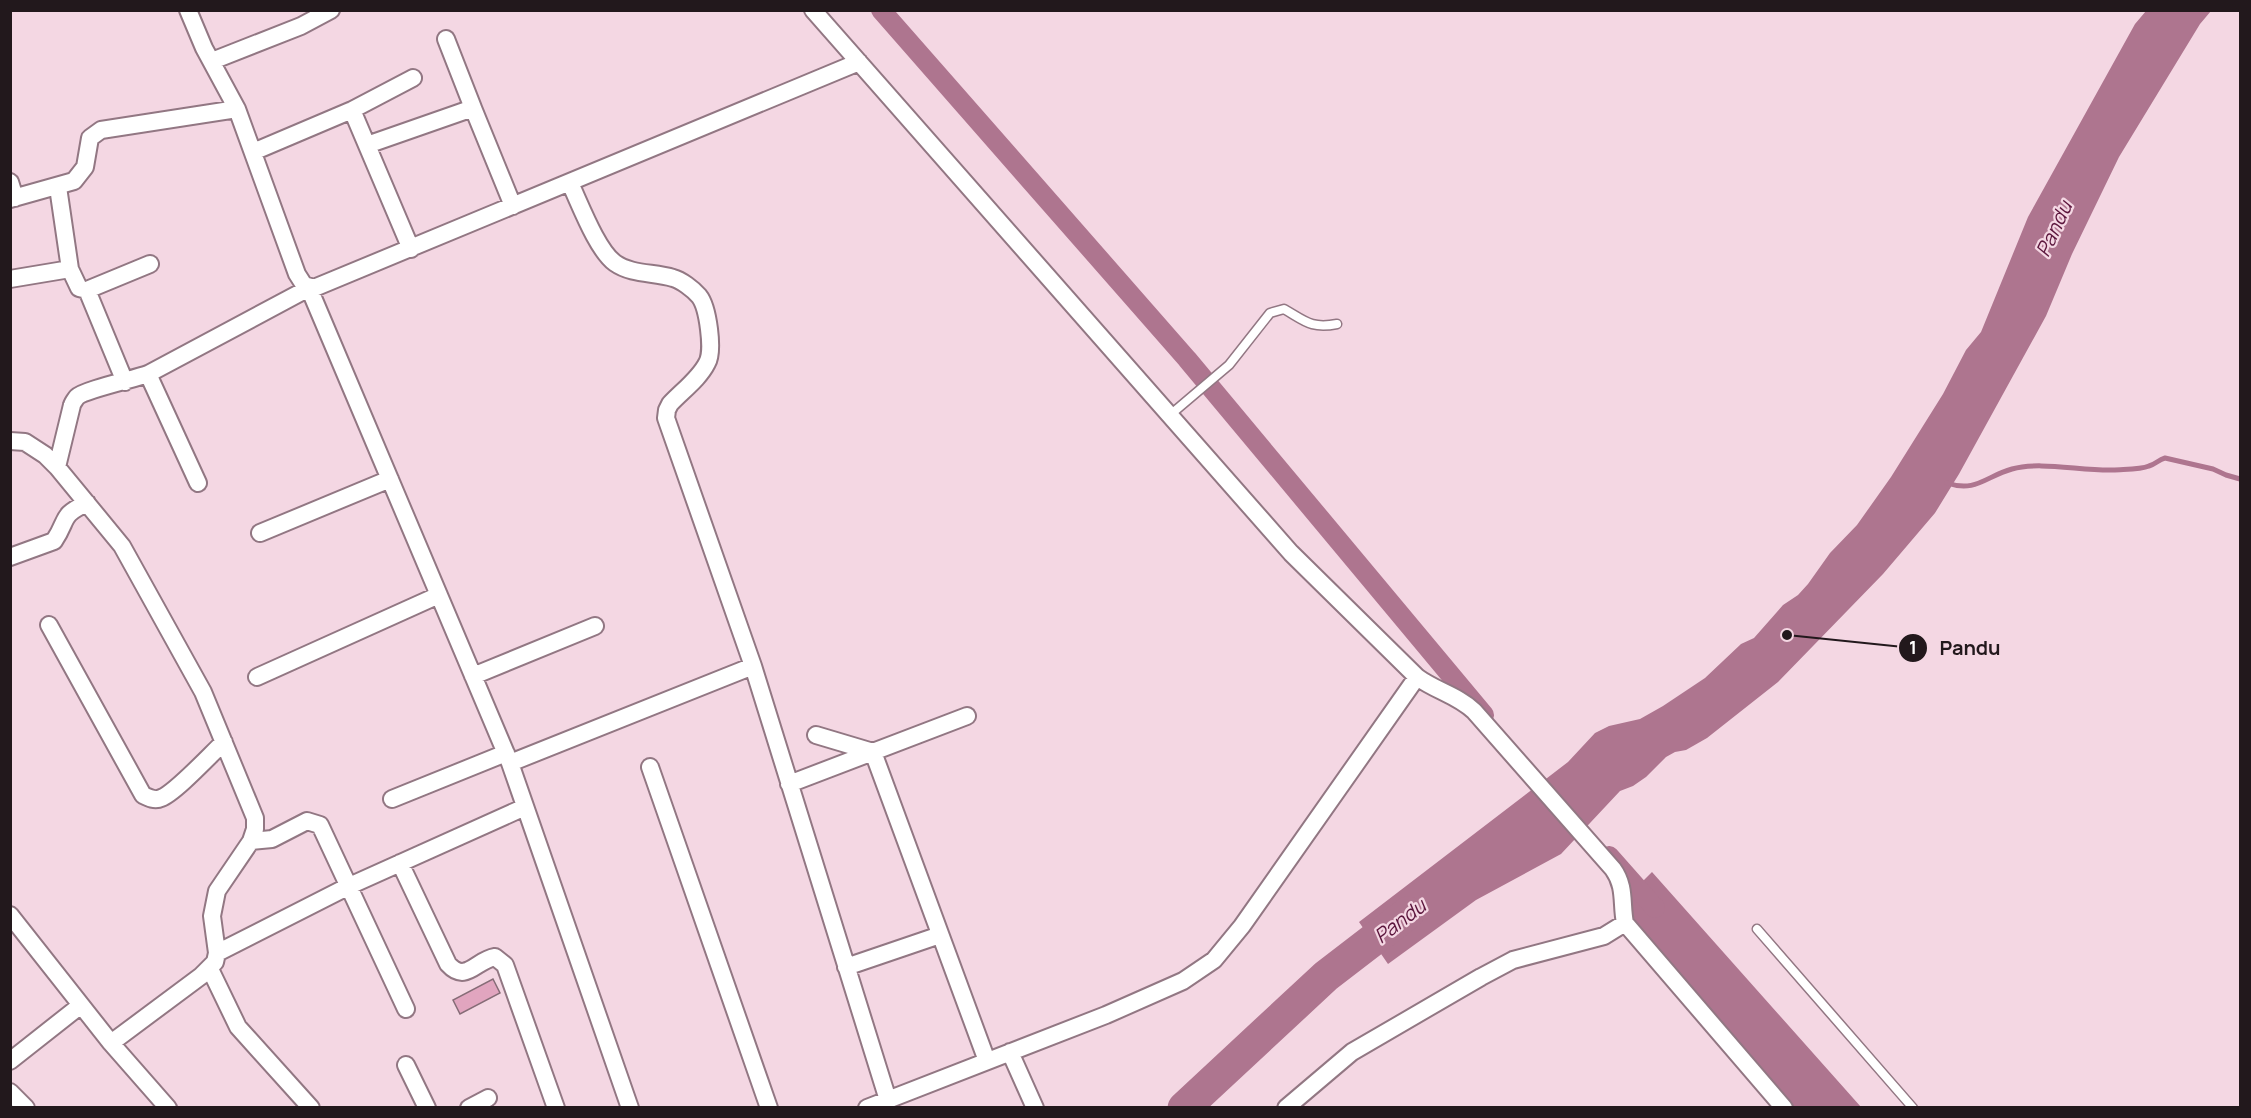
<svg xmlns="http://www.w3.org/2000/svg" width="2251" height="1118" font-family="Manrope,sans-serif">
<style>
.water{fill:#ae758f}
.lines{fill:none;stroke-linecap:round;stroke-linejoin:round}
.stream{stroke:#ae758f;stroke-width:5}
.canal{stroke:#ae758f;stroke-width:20}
.river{stroke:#ae758f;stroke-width:33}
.building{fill:#e1a5bf;stroke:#866c77;stroke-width:1.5}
.lane-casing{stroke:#927783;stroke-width:11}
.street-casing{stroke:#927783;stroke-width:20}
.lane{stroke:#fff;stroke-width:8}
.street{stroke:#fff;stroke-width:16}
.labels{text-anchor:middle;stroke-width:4.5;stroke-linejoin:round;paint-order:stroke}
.water-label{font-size:20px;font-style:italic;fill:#5b153c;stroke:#f4d7e3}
.leader{fill:none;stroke:#22181c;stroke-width:2}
.callout-dot{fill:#22181c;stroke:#f4d7e3;stroke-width:2}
.mark-label{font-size:18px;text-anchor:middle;font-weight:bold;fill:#fff}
.callout-label{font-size:20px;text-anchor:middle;font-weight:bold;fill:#22181c;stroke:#f4d7e3;stroke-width:4.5;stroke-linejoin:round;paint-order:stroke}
</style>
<rect width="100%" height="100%" fill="#f4d7e3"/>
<path class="water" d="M2146,11H2211L2200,24L2119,157L2072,254L2046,316L1959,474L1935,513L1883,574L1778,682L1707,738L1686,750L1675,752L1666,757L1646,777L1633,786L1620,791L1561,854L1476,900L1388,964L1359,922L1568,762L1595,733L1609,726L1640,719L1663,706L1705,678L1741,644L1754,638L1783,605L1798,595L1808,584L1830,553L1857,525L1891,477L1943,394L1966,350L1981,332L2028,217L2135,24Z
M1652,872L1861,1107H1793L1705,1008L1620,904Z"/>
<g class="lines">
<path class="stream" d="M1947,483C1976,493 1986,476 2012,469C2040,461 2081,471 2113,470C2123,469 2140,470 2149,466C2156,464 2158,460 2165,458L2213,469L2226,475L2240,479"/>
<path class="canal" d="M881,10L1187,359L1484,715
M1609,856L1655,908"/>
<path class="river" d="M1184,1108L1326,976L1408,913"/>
</g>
<path class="building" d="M493,979L500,993L460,1014L453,1000Z"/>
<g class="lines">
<g class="lane-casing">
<path id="lane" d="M1170,415L1229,365L1270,313L1284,309C1305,321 1311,329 1337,324
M1757,929L1913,1108"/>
</g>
<g class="street-casing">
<path id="street" d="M188,10L204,48L237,109L297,274L304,285L314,288L859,62
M813,10L1291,553L1417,677C1436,691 1457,695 1474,711L1613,869C1626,887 1621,904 1625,923L1784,1108
M446,39L473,108
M212,61L301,26L331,10
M352,110L411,249
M367,145L473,108L513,206
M253,152L352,110L413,78
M10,182L15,198
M570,183C580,204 597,250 615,263C632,275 654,272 673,278C681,280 693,289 699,296C708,307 714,351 707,363C699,379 682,391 670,404L667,410L666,418L753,666L888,1100
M58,187L70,269L79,288L87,290L150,264
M10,199L74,181L85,167L90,138L101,130L237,109
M10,279L70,269
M87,290L125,382
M148,374L198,483
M10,441L25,442L45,455L57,467L122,546L203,692L255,818V829L251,841L217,891L212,916L217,953L215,962L201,976L111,1043
M57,467L72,405C72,404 76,398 77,397C84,390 134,379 148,374L309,288L510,763L630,1108
M260,533L390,479
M10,557L54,541C69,519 59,516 87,503
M49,625L143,795C149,798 155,801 161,798C175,793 211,754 224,742
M473,676L595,626
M257,677L439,595
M816,735L873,752L987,1061
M510,763L753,666
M650,767L769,1108
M789,784L967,716
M392,799L506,753
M251,841L272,839L307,821L320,825L406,1009
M400,863L448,964C466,984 476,960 495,957L505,965L556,1108
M10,915L111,1043L168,1108
M217,953L347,887L525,807
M846,967L940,935
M210,969L238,1027L311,1108
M1010,1052L1035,1108
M10,1061L81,1005
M406,1065L427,1108
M10,1092L26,1108
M469,1108L488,1098
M867,1108L1106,1015L1183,981L1214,960L1242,926L1417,677
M1286,1108L1352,1052L1481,977L1513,960L1604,936L1625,923"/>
</g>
<use href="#lane" class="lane"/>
<use href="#street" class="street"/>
</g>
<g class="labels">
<g class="water-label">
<text transform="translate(2054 229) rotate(-65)" y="7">Pandu</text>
<text transform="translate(1400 921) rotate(-37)" y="7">Pandu</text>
</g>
</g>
<path class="leader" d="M1787 635L1913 648"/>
<g class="callout-dot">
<circle cx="1787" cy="635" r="6"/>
<circle cx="1913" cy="648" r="15"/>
</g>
<g class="mark-label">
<text x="1913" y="654">1</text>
</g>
<g class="callout-label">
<text x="1970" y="655">Pandu</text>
</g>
<rect width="2251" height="1118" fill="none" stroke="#22181c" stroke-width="24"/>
</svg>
